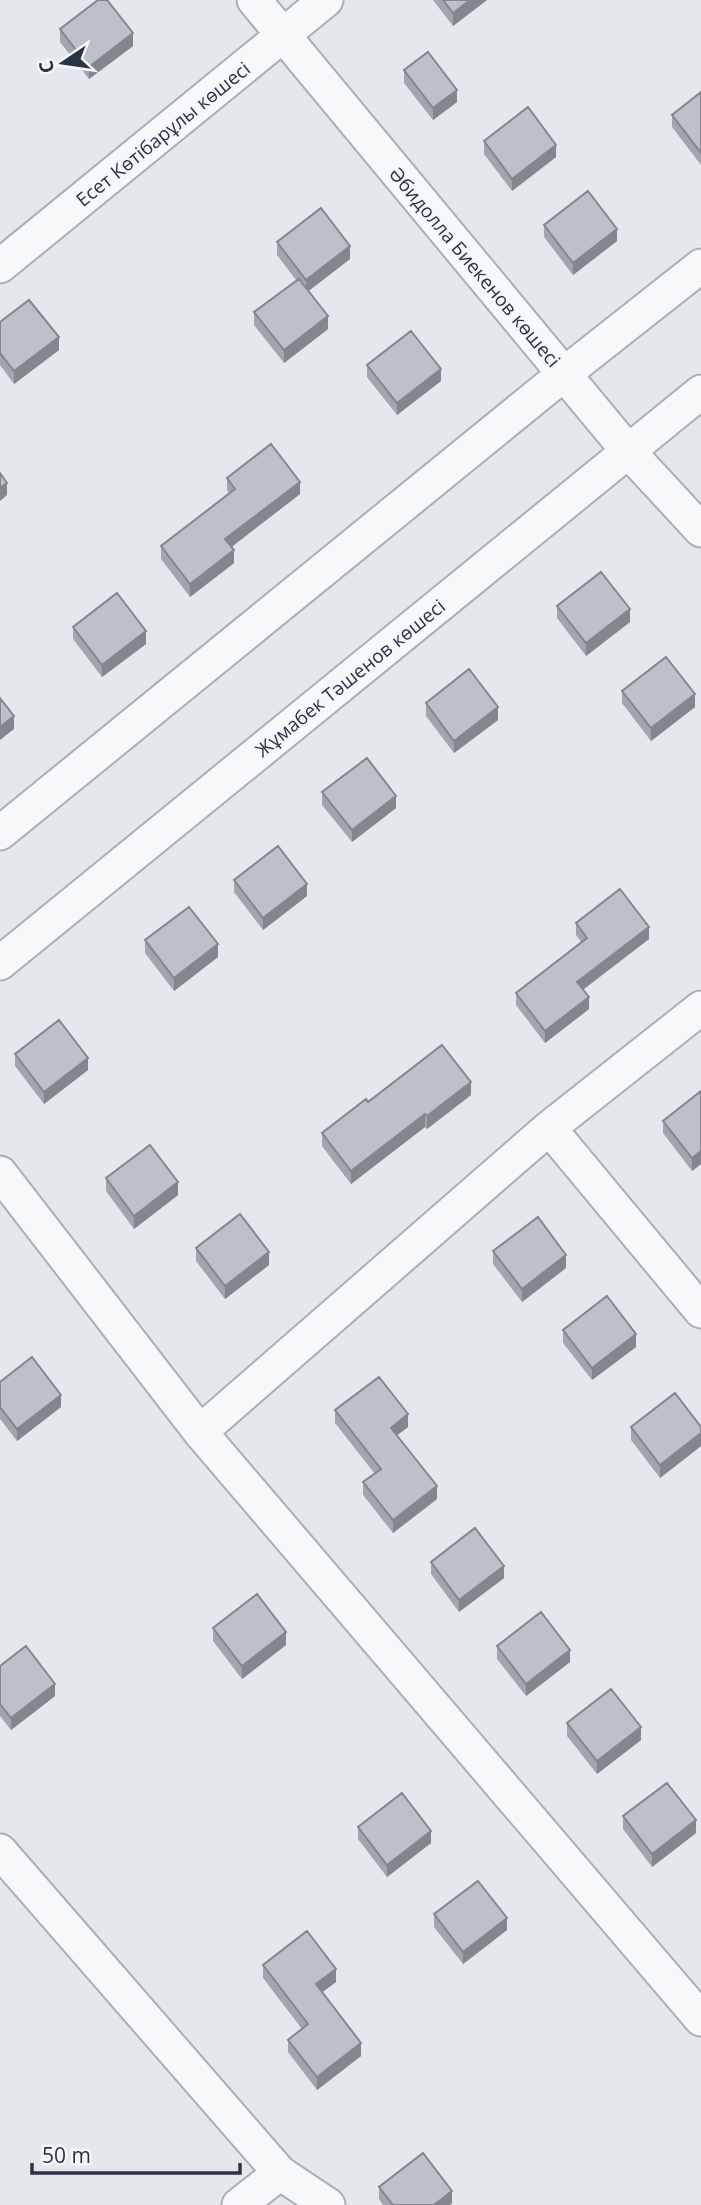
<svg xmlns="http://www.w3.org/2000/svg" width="701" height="2205" font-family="'Open Sans',sans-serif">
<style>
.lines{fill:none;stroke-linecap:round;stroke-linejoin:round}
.minor-casing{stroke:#a9aeb7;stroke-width:37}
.minor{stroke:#f7f8fa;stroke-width:33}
.wall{fill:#a1a5ae}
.shaded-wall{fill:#83868d}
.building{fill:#bbc0ca;stroke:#83868d;stroke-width:2}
.labels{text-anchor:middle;stroke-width:5;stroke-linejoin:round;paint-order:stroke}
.street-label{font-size:19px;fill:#2b3445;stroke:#f4f6f9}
</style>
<rect width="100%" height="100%" fill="#e4e7ec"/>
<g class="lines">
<g class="minor-casing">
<path id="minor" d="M254,0L628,451L701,530
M0,266L326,0
M0,833L564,374L701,266
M0,963L701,392
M549,1128L701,1311
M0,1173L200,1432L701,2019
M200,1432L549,1128L701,1008
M0,1851L280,2173L328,2205
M239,2205L280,2173"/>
</g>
<use href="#minor" class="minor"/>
</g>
<path class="wall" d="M433,0H487L453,26Z
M60,29L133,46L89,79L60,42Z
M404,70L457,102L433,120L404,83Z
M701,92V165L672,127V115Z
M484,141L556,157L512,191L484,154Z
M544,225L617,241L573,275L544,237Z
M277,242L350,259L308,291L328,329L284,363L254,325V312L296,280L277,255Z
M0,322L59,350L14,384L0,365Z
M367,365L441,381L397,415L367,377Z
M227,478L300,494L231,547L234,563L190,597L161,559V546L229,493L227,490Z
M557,606L630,622L586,656L557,618Z
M73,627L146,644L102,677L73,639Z
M622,691L695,707L651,741L622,703Z
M426,703L498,720L454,753L426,716Z
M322,792L396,808L352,842L322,805Z
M234,880L307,896L263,930L234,892Z
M576,923L649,939L583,990L589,1009L545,1043L516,1005V993L581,942L576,935Z
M145,940L218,957L174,991L145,953Z
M15,1054L88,1070L44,1104L15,1066Z
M701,1091V1164L692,1171L663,1133V1121Z
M471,1095L427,1129L425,1127L351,1184L322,1146V1133L368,1102Z
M106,1178L178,1195L134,1229L106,1191Z
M196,1248L269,1265L225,1299L196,1261Z
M493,1251L566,1268L522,1302L493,1264Z
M563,1330L636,1347L592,1380L563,1343Z
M0,1382L61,1407L17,1441L0,1419Z
M335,1410L408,1427L397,1435L437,1499L393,1533L363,1495V1482L375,1474L335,1423Z
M631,1427H701V1446L660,1478L631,1440Z
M431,1562L504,1578L459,1612L431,1574Z
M213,1628L286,1645L242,1679L213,1641Z
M497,1646L570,1662L526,1696L497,1659Z
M0,1666L55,1696L11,1730L0,1716Z
M567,1723L641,1740L597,1774L567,1736Z
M623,1816L696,1833L652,1867L623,1829Z
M358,1827L431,1843L387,1877L358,1839Z
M434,1914L507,1930L463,1964L434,1927Z
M263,1965L336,1982L322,1992L361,2056L317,2090L288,2052V2040L302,2029L263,1978Z
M379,2187L452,2203L450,2205H383L379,2199Z"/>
<path class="shaded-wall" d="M470,0H487L453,26V13Z
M133,33V46L89,79V67Z
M457,90V102L433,120V108Z
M556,145V157L512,191V179Z
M617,229V241L573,275V263Z
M350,246V259L306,293V280Z
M328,316V329L284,363V350Z
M59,337V350L14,384V371Z
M441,369V381L397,415V403Z
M300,482V494L225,552V539Z
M7,483V495L0,501V488Z
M234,550V563L190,597V584Z
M630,609V622L586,656V643Z
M146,631V644L102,677V665Z
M695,694V707L651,741V728Z
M498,707V720L454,753V741Z
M14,716V729L0,740V727Z
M396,796V808L352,842V830Z
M307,884V896L263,930V918Z
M649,927V939L577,994V982Z
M218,944V957L174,991V978Z
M589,997V1009L545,1043V1031Z
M88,1058V1070L44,1104V1092Z
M471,1082V1095L427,1129V1116Z
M425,1114V1127L351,1184V1171Z
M701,1151V1164L692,1171V1158Z
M178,1182V1195L134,1229V1216Z
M269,1252V1265L225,1299V1286Z
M566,1255V1268L522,1302V1289Z
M636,1334V1347L592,1380V1368Z
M61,1395V1407L17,1441V1429Z
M408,1414V1427L391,1440V1428Z
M701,1433V1446L660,1478V1465Z
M437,1486V1499L393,1533V1520Z
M504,1566V1578L459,1612V1600Z
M286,1632V1645L242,1679V1666Z
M570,1650V1662L526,1696V1684Z
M55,1684V1696L11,1730V1718Z
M641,1727V1740L597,1774V1761Z
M696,1820V1833L652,1867V1854Z
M431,1831V1843L387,1877V1865Z
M507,1918V1930L463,1964V1952Z
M336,1969V1982L316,1997V1984Z
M361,2043V2056L317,2090V2077Z
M452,2191V2203L450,2205H434Z"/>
<path class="building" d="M98,0H107L133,33L89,67L60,29Z
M443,0H470L453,13Z
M428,52L457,90L433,108L404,70Z
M701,92V153L672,115Z
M528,107L556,145L512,179L484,141Z
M588,191L617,229L573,263L544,225Z
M321,208L350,246L306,280L277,242Z
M299,279L328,316L284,350L254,312Z
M29,300L59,337L14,371L0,353V322Z
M411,331L441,369L397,403L367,365Z
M271,444L300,482L225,539L234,550L190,584L161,546L235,489L227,478Z
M0,473L7,483L0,488Z
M601,572L630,609L586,643L557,606Z
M117,593L146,631L102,665L73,627Z
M666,657L695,694L651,728L622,691Z
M469,669L498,707L454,741L426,703Z
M0,698L14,716L0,727Z
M367,758L396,796L352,830L322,792Z
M278,846L307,884L263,918L234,880Z
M620,889L649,927L577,982L589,997L545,1031L516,993L587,938L576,923Z
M189,907L218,944L174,978L145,940Z
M59,1020L88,1058L44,1092L15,1054Z
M442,1045L471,1082L427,1116L425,1114L351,1171L322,1133L366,1099L368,1102Z
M701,1091V1151L692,1158L663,1121Z
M150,1145L178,1182L134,1216L106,1178Z
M240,1214L269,1252L225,1286L196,1248Z
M538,1217L566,1255L522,1289L493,1251Z
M607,1296L636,1334L592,1368L563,1330Z
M32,1357L61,1395L17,1429L0,1407V1382Z
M379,1377L408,1414L391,1428L437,1486L393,1520L363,1482L381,1469L335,1410Z
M675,1393L701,1427V1433L660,1465L631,1427Z
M475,1528L504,1566L459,1600L431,1562Z
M257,1594L286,1632L242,1666L213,1628Z
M541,1612L570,1650L526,1684L497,1646Z
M26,1646L55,1684L11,1718L0,1704V1666Z
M611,1689L641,1727L597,1761L567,1723Z
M667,1783L696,1820L652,1854L623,1816Z
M402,1793L431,1831L387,1865L358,1827Z
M478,1881L507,1918L463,1952L434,1914Z
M307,1931L336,1969L316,1984L361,2043L317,2077L288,2040L308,2024L263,1965Z
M423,2153L452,2191L434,2205H393L379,2187Z"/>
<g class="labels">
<g class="street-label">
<text transform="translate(163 134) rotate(-39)" y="7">Есет Көтібарұлы көшесі</text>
<text transform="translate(475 267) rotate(50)" y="7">Әбидолла Биекенов көшесі</text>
<text transform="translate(350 678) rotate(-39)" y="7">Жұмабек Тәшенов көшесі</text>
</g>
</g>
<g transform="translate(63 63) rotate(257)" stroke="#f4f6f9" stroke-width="5" paint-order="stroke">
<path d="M0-5L12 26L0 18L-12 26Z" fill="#2b3445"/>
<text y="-10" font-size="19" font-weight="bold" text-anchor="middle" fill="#2b3445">С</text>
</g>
<path d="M32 2163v10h208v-10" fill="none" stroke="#2b3445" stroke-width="3.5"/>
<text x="42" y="2163" font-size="21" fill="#2b3445" stroke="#f4f6f9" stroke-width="5" paint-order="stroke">50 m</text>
</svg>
